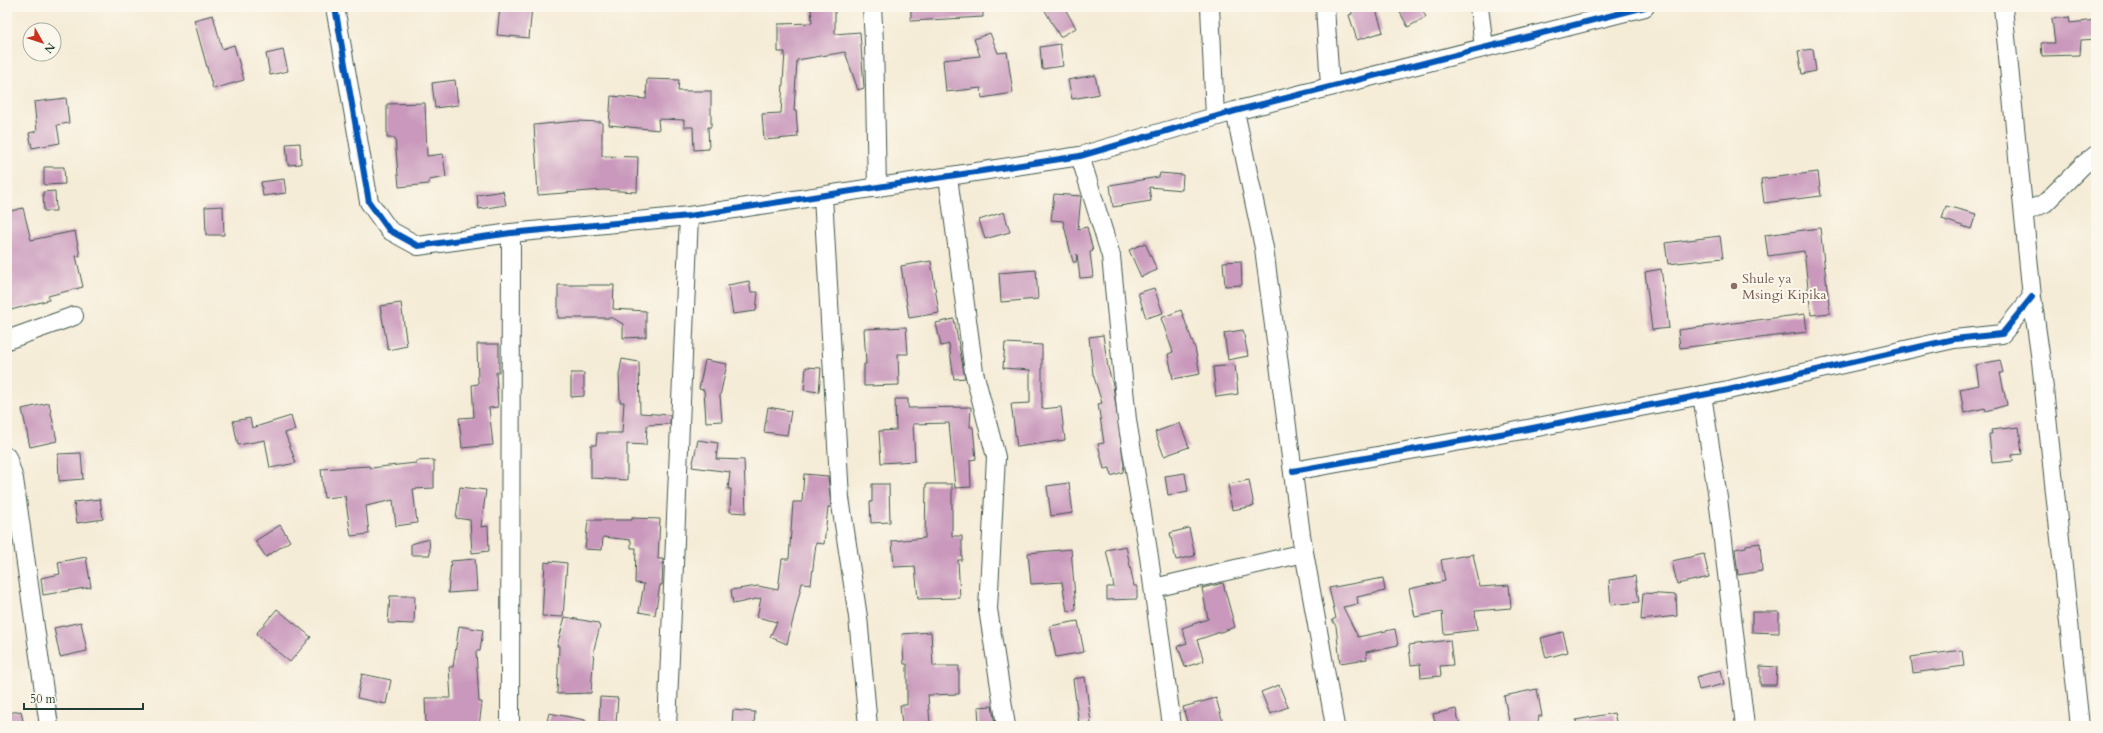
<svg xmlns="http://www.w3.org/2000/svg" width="2103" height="733" font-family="Cardo,serif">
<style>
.building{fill:#c998bc}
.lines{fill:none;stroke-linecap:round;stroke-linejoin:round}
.minor-casing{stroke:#3f574c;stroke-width:20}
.minor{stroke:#fff;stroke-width:18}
.cycleway-casing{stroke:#fbf7ec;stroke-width:8}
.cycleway{stroke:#0057b8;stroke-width:6}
.education-dot{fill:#8d6e63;stroke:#fbf7ec;stroke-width:1.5}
.labels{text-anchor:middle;stroke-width:4;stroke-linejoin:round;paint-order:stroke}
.education-label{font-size:14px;fill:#785e54;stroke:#fbf7ec;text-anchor:start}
</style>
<rect width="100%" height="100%" fill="#fbf7ec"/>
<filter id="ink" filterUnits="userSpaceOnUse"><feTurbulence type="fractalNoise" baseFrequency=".025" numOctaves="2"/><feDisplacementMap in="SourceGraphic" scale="8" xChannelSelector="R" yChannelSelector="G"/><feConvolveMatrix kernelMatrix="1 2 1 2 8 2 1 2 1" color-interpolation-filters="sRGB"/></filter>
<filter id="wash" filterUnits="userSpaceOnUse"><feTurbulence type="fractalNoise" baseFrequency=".012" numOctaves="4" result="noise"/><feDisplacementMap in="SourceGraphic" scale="16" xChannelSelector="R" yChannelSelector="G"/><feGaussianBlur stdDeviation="0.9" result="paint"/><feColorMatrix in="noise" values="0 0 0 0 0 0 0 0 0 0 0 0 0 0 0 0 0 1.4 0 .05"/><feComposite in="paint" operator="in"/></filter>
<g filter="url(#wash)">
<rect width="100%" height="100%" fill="#f5ecd7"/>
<g id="blocks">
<path class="building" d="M500,7H532L529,38L497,35Z
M811,7H835V34L860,32L864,88L858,90L845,52L797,60L794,111H796L798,137L764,140L762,114L781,113L785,52H778V24L812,23Z
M911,7H983V17L911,21Z
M1043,7H1064L1076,28L1060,37Z
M1351,7H1375L1383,32L1357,40L1349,15L1352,14Z
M1397,7H1421L1426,17L1408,27Z
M213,15L222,49L234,45L244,80L213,89L194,20Z
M2069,17L2070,23L2096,20V39L2081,40L2080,55L2042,56L2041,43H2055L2052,19Z
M990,33L998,53L1007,52L1013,93L982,98L981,88L946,92L943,60L980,56L974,39Z
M1060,44L1063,66L1042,69L1040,47Z
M1813,49L1816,71L1802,74L1798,51Z
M283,50L288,71L270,75L266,54Z
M1095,75L1099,94L1072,99L1068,80Z
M647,79L679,80L678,91H711V127H708L709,149L694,150L693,127H684V120L658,119L659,130L609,125L611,96L646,99Z
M455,80L458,105L435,108L432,83Z
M66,98L69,123L57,125L60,143L32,148L29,133L37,131L34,102Z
M425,103L427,156L443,154L446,177L429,180V184L399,187L395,138H387V104Z
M576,121L602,122V156L638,157L637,192L603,190L538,195L534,125Z
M300,143L301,164L288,165L286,144Z
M44,167H64L65,184L44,185Z
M1818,172L1821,196L1764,203L1761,179Z
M1160,173L1183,175L1182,190L1149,187L1151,201L1113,207L1110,185L1159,177Z
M284,179L286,193L263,196L261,182Z
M55,191L56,211H44L43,192Z
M503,191L506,205L479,209L477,195Z
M1054,194L1081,196L1078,229L1087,227L1093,251L1090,252L1093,277L1080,278L1077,254L1076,262H1073L1063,221L1051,220Z
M223,206L224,235H206L205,207Z
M1946,206L1976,214L1971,229L1942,219Z
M23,208L31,240L75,231L80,256H76L83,287L48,296L49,300L7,311V212Z
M1004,212L1010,232L985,239L979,220Z
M1820,228L1830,313L1811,315L1804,251L1768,256L1765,235Z
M1720,236L1723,258L1668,264L1665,243Z
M1145,243L1157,270L1141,277L1129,250Z
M931,261L939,313L909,318L901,266Z
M1241,261L1242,285L1225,286L1223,262Z
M1661,269L1669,328L1652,330L1645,272Z
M1036,270L1038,299L1001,302L999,273Z
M749,281L751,292H758L756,311L733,314L728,285Z
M558,285H614L613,309L646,311V337L623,338V324L613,318H558Z
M1154,288L1163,313L1146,318L1138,293Z
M401,303L407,346L388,350L380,306Z
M1181,310L1195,348L1200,374L1173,379L1168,354L1173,352L1161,318Z
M1805,314L1807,332L1680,348L1678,330Z
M954,319L965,378L954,379L949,344L941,346L936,323Z
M906,327L908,354H898L899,385L864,386V364H866L864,329Z
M1243,330L1248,356L1228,360L1224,333Z
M1103,335L1108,368L1113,385L1124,465L1123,472L1111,476L1110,468L1104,469L1098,444L1104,443L1098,404L1102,403L1093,374L1089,337Z
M1005,343L1042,345V409L1061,407L1065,440L1017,447L1011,404L1030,403V370L1003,368Z
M477,344H499V372H496L498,407L489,408L493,445L462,448L459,418L474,417L472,385L478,384Z
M622,359L639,362L640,413L670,415V424L647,425L646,445L627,444V480L591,478V445H596L597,433H622L624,402H620L619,375Z
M705,360L727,364L720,396L722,421L706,422L704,390L699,389Z
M2000,360L2003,373H2000L2007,405L1986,411L1985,408L1964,413L1960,389L1979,385L1976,365Z
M1235,365L1238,394L1216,397L1213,367Z
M806,367L821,368L819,392L804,390Z
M571,373H584V396L571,397Z
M895,399H908V408L971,407L970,427H973L976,459L970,460L971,487L955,488L949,423L913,424L915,461L881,463L879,431L896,430Z
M49,403L57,441L30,447L22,409Z
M768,407L791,411L787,435L764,432Z
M291,416L295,430L285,433L296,463L270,468L265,440L238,445L233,421L250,418L252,428Z
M1180,423L1189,447L1164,456L1155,432Z
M2019,427L2022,454L2012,455L2013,461L1992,463L1989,434H1992L1991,430Z
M698,440L718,443L716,459L744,460L746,513L730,512L731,489H728L730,472L692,467Z
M81,453L83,479L59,481L58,454Z
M434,460V488L413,489L417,523L396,526L393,500L366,506L369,534L351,536L345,496L324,498L321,469L369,466L370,468L416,463V461Z
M1185,473L1188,491L1168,495L1165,476Z
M804,474L828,476L831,507H828L824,544L816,543L811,584L802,583L787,644L770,637L777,622L757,617L761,598L733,604L731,590L758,586L778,590L782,559H789L793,502H802Z
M1249,480L1254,506L1232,510L1228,484Z
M1069,483L1073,513L1051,516L1047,486Z
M872,484H889L890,522L871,523L870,502H872Z
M926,484H952V536H962V560H958L960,598L918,599L915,566L894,567L892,541L925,538Z
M460,487L486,490L481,527L488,526L489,551L472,553L470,520L456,518Z
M100,499L103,519L77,523L74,502Z
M632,518L660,519L658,559H663L662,585H660L655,615L639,612L644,584L635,583L636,548H631V540L603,537L602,550L585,549L588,520H632Z
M280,525L290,541L266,557L255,541Z
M1189,528L1195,556L1176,560L1170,533Z
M429,539L430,555H411V544Z
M1760,543L1762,571L1738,575L1735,549L1746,547V545Z
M1126,546L1134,586H1137V599L1107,600V587H1114L1106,550Z
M1071,549L1076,610L1067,611L1062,582L1031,584L1028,553Z
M1473,554L1480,587L1509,585L1511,608L1475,611L1477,630L1444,634L1442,612L1415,617L1409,589L1445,581L1441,560Z
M1704,554L1709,577L1677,584L1672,561Z
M86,557L91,587L43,595L41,578L60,574L58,562Z
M475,559L477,591L448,593L451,561Z
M550,561L567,563L563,617L542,616L545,562L550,563Z
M1635,576L1639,602L1611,605L1609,580Z
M1383,578L1385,591L1357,597L1358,604L1343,607L1358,637L1395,629L1398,645L1366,652L1367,659L1340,663L1336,626L1332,620L1336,618L1329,588Z
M1223,583L1235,627L1197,640L1204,661L1185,667L1178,646L1187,643L1182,628L1208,619L1202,588Z
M1643,593L1676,595L1677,616L1641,620Z
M390,596H415L414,624L388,623Z
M277,609L311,637L290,662L256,634Z
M1752,612H1779V633L1752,632Z
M565,617L598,623V625L600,626L594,649L591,693L557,694L559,646H557Z
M1078,621L1084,652L1056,657L1050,626Z
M81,622L87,651L60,657L54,628Z
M459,626L483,630L480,651H476L479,702H482L479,726H452L453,724H426L425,698H451L449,667H453Z
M931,632L933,666H959V694L928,695L930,726H902L900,705H907V664H904L902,634Z
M1563,632L1568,652L1546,658L1541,638Z
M1450,640L1453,665L1440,666L1441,676L1421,678L1420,664L1411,665L1409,645Z
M1962,650L1964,666L1913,673L1911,657Z
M1760,666L1777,667L1776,685H1760Z
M1721,670L1724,684L1699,690L1696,677Z
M362,674L391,680L386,704L357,698Z
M1085,677L1091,723L1079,724L1073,679Z
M1279,685L1288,707L1270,714L1261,692Z
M1537,689L1542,716H1539L1537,726H1510L1504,696Z
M600,697L618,698L616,723L599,722Z
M1216,698L1224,726H1188L1183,707Z
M992,706L995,725L979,726L978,707Z
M1456,709L1460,726H1436L1433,714Z
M733,710L755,712L754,726H732Z
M21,711L24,726H7V713Z
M549,713L585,720V726H546Z
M1614,713L1617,726H1577L1576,720Z"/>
</g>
</g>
<g filter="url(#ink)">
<use href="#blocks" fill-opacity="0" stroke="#3f574c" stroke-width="1"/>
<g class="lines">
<g class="minor-casing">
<path id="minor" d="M335,7L369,202L389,230L418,246L511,233L689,216L1080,156L1235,111L1645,7
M872,7L874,41L877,188
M1210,7L1215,117
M1325,7L1330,86
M1479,7L1484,47
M2003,7L2032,297L2041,361L2080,726
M1235,111L1264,248L1301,535L1335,726
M1080,156L1111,256L1127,420L1149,557L1172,726
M948,177L974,372L996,457L988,609L1006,726
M823,196L840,498L858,617L868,726
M2025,212L2045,203L2083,165L2096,155
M7,340L74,316
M1702,395L1718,498L1745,726
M7,457L14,479L49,726
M1293,471L1517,431L1728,390L1954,339L2002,334L2032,297
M1154,588L1304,553
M510,726L511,233
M667,726L689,216"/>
</g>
<use href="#minor" class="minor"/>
<g class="cycleway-casing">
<path id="cycleway" d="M335,7L369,202L389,230L418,246L511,233L689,216L1080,156L1235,111L1645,7
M1293,471L1517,431L1728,390L1954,339L2002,334L2032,297"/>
</g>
<use href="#cycleway" class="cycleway"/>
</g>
</g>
<circle class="education-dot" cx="1734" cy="286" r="4"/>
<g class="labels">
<g class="education-label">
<text x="1742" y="283">Shule ya<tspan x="1742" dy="16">Msingi Kipika</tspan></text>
</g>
</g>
<rect width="2103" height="733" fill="none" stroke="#fbf7ec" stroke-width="24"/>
<g transform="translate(42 42) rotate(129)"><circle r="19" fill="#fbf7ec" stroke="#a3ada2"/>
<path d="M0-3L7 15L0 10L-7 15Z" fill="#c8321e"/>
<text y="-6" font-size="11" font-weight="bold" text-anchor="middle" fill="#1f3d34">N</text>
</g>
<path d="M24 703v6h119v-6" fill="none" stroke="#1f3d34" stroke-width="2"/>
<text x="30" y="703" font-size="12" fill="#1f3d34" stroke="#fbf7ec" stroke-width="3" paint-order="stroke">50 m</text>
</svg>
